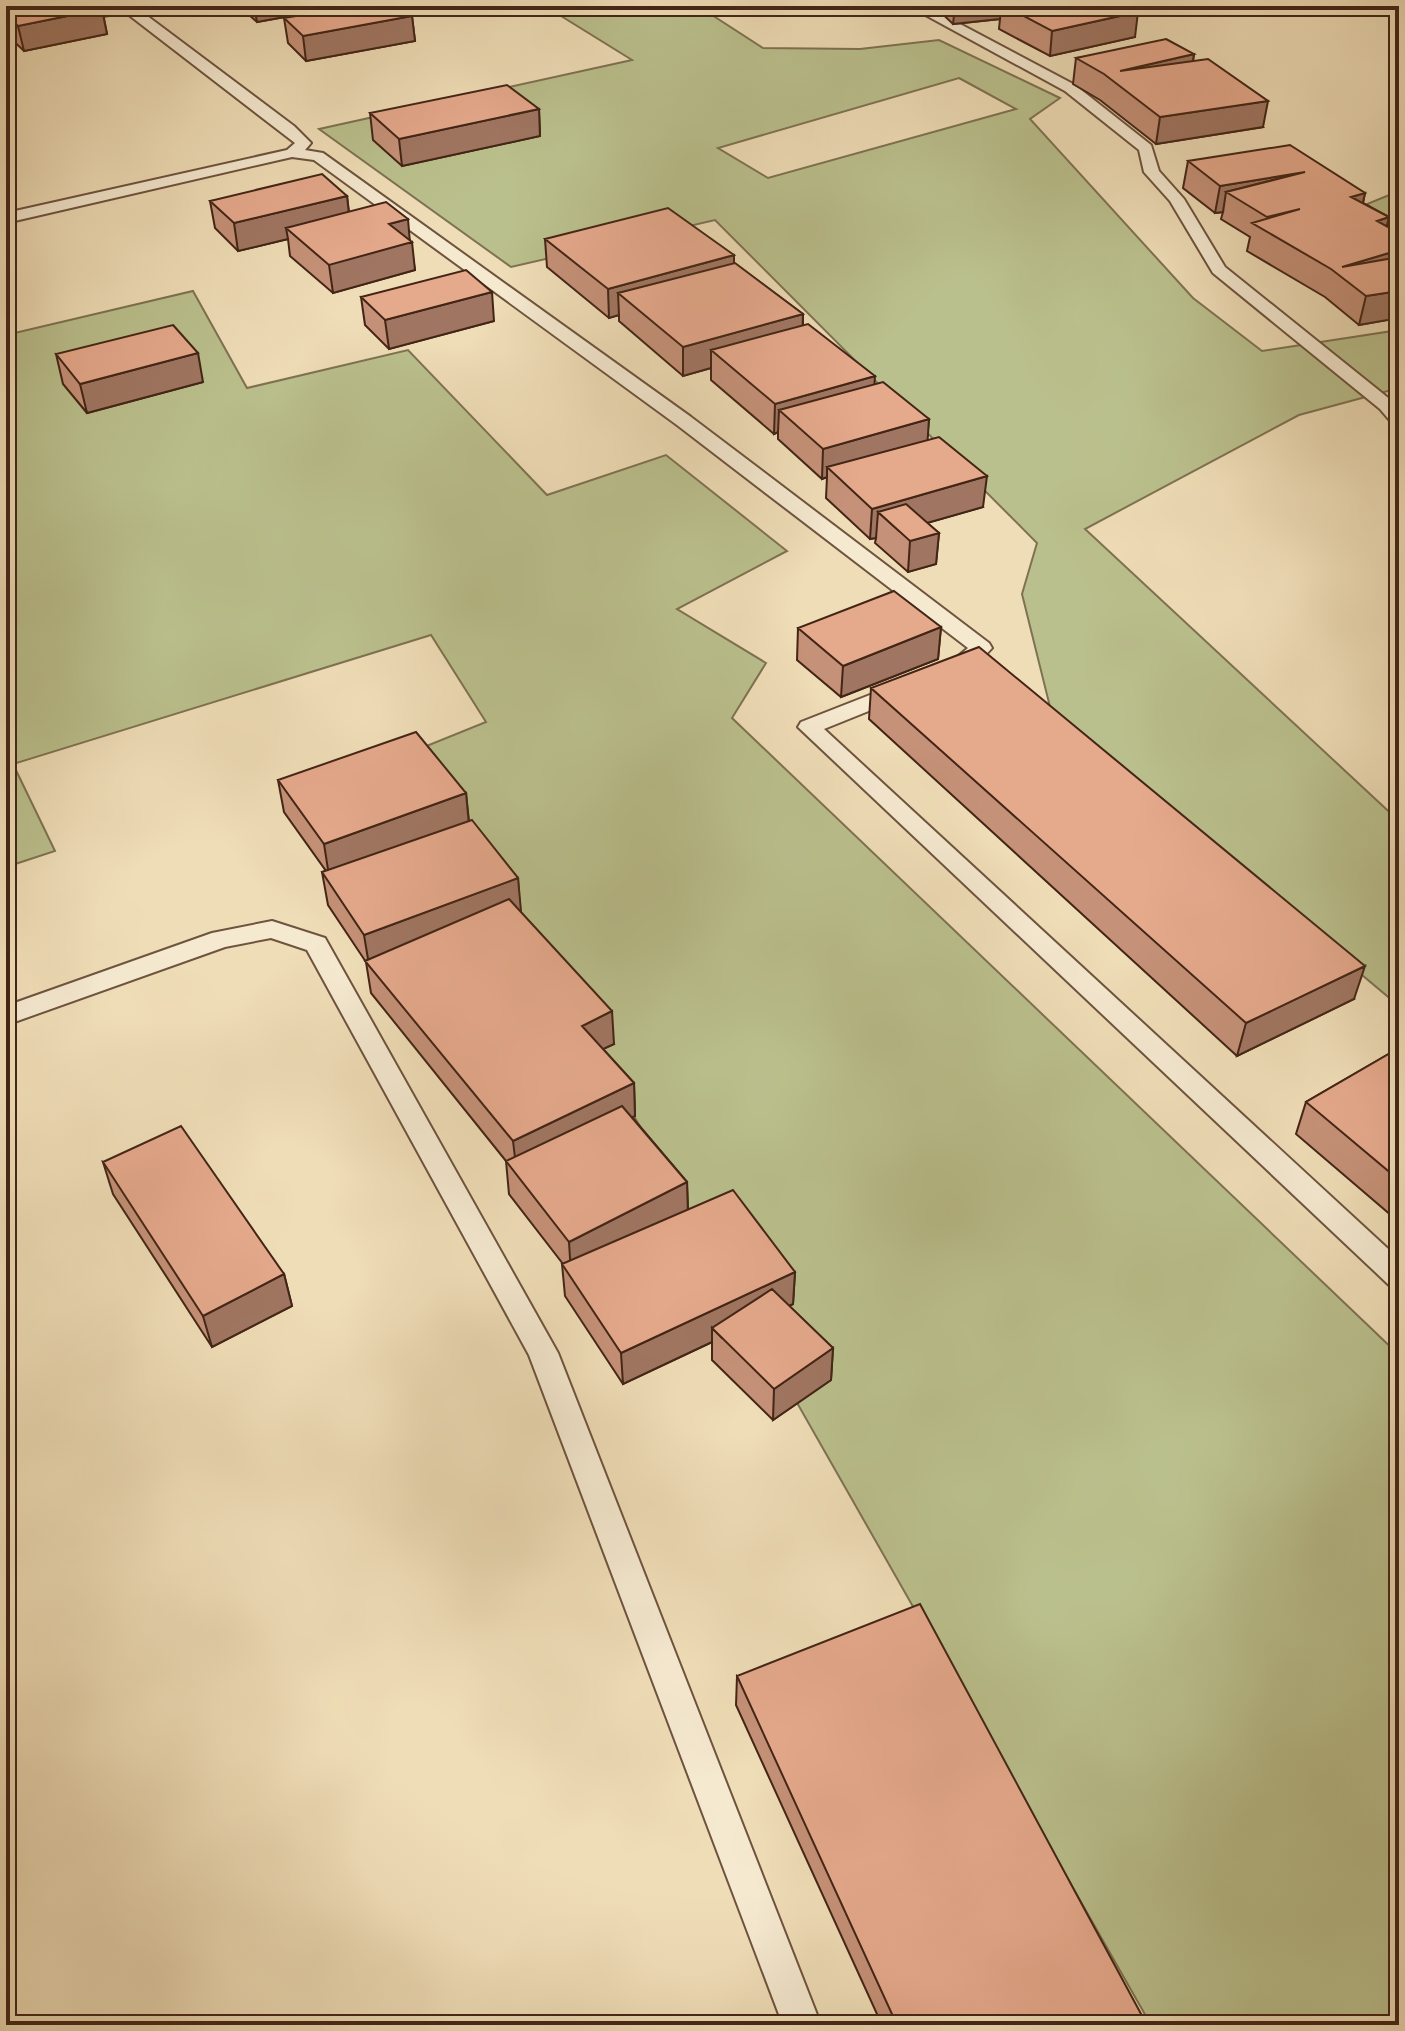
<svg xmlns="http://www.w3.org/2000/svg" width="1405" height="2031" font-family="'Libre Caslon Text',serif">
<style>
.green{fill:#bac08d;stroke:#7e7252;stroke-width:2;fill-rule:evenodd}
.lines{fill:none;stroke-linecap:round;stroke-linejoin:round}
.lane-casing{stroke:#6e533e;stroke-width:4}
.lane{fill:#f5e9d0;fill-rule:evenodd}
.wall{fill:#c59178;stroke:#432516;stroke-width:2}
.shaded-wall{fill:#a07662;stroke:#432516;stroke-width:2}
.building{fill:#e5a98c;stroke:#432516;stroke-width:2}
</style>
<rect width="100%" height="100%" fill="#efddb7"/>
<filter id="stains"><feTurbulence type="fractalNoise" baseFrequency=".0025" numOctaves="4"/><feColorMatrix values="0 0 0 0 .2 0 0 0 0 .09 0 0 0 0 .02 0 0 0 .5 -.17"/></filter>
<radialGradient id="worn" r=".72"><stop offset=".6" stop-color="#630" stop-opacity="0"/><stop offset="1" stop-color="#630" stop-opacity=".3"/></radialGradient>
<path class="green" d="M545,6H698L763,48L860,49L939,40L1060,98L1030,119L1193,298L1262,351L1399,330V388L1299,415L1085,529L1399,821V1006L1052,715L1022,594L1037,543L715,220L511,267L319,129L632,60ZM959,78L1016,109L768,178L718,148Z
M1399,191V235L1367,204Z
M193,291L247,388L408,350L547,495L666,455L787,551L677,609L766,663L732,718L1399,1355V2025H1151L424,747L486,722L431,635L13,764L55,851L6,867V335Z"/>
<g class="lines">
<g class="lane-casing">
<path id="lane" d="M112,6H134L294,126L311,143L305,150L323,153L691,417L989,643L992,648C981,660 964,677 947,673L944,668L968,648L677,425L314,160L292,157L6,223V213L287,150L295,143L125,12L6,34V26Z
M909,6H926L1075,85L1151,145L1159,171L1184,199L1225,267L1392,401L1399,408V425L1392,423L1380,409L1213,273L1170,201L1144,172L1139,150L1065,91Z
M903,682L914,689L911,694L824,729L1399,1259V1289L1389,1285L798,727L801,722Z
M272,921L325,938L558,1353L821,2025H783L529,1355L307,950L271,938L225,947L6,1025V1006L212,933Z"/>
</g>
<use href="#lane" class="lane"/>
</g>
<path class="wall" d="M239,6H346L257,22Z
M934,6H1127L1135,37L1050,56L999,29L1000,19L953,24Z
M6,8L102,9L107,34L24,51L6,34Z
M412,16L415,41L306,61L288,43L284,18Z
M1194,54L1193,61L1263,127L1156,144L1100,100L1073,84L1076,58Z
M539,109L540,136L402,166L373,140L370,113Z
M1188,161L1365,193L1363,203L1389,217L1387,226L1399,233V318L1359,325L1325,297L1247,251L1250,237L1221,219L1223,212L1215,213L1183,188Z
M347,196L349,212L410,240L415,270L333,293L290,256L288,239L238,251L215,228L210,201Z
M545,239L734,255V263L803,314V326L874,384L929,419L927,440L983,507L927,523L939,533L936,564L908,572L875,543L876,538L870,539L826,498L827,477L822,479L778,439V432L774,434L711,380V368L683,376L619,321V315L609,318L547,267Z
M361,297L494,321L389,349L365,325Z
M56,354L203,382L87,413L63,384Z
M941,627L938,659L841,697L797,660L798,628Z
M871,688L1354,999L1237,1056L869,719Z
M278,780L466,793L469,821L518,878L520,911L614,1044L603,1049L634,1083L635,1116L632,1117L687,1182L688,1209L795,1272L793,1304L789,1306L833,1348L831,1380L773,1420L712,1360V1342L623,1384L565,1296L562,1264H563L509,1194L506,1161L371,993L366,962L328,905L322,872L326,871L284,812Z
M1399,1048V1222L1296,1134L1306,1102Z
M103,1162L284,1274L292,1306L212,1347L113,1194Z
M737,1676L1147,2025H882L736,1705Z"/>
<path class="shaded-wall" d="M254,6H346L257,22Z
M955,6H1001L1000,19L953,24Z
M102,9L107,34L24,51L18,26Z
M1138,12L1135,37L1050,56L1052,31Z
M412,16L415,41L306,61L303,36Z
M1194,54L1190,79L1120,71Z
M1268,101L1263,127L1156,144L1160,117Z
M539,109L540,136L402,166L399,139Z
M1305,172L1226,192L1223,212L1215,213L1220,186Z
M1365,193L1359,221L1351,197Z
M347,196L350,224L286,228L288,239L238,251L234,223Z
M1389,217L1382,245L1377,221Z
M408,219L410,243L412,242L415,270L333,293L329,265L389,224Z
M1399,250V276L1342,267Z
M734,255V284L618,293L619,315L609,318L608,289Z
M1399,291V318L1359,325L1366,296Z
M492,292L494,321L389,349L385,320Z
M803,314L802,343L711,350V368L683,376V347Z
M198,353L203,382L87,413L80,384Z
M875,376L873,405L779,410L778,432L774,434L775,404Z
M929,419L927,449L827,467V477L822,479L823,449Z
M987,476L983,507L899,531L878,512L876,538L870,539L872,509Z
M939,533L936,564L908,572L910,541Z
M941,627L938,659L841,697L843,666Z
M466,793L469,825L329,876L324,844Z
M518,878L521,911L371,967L369,965L364,935Z
M1365,966L1354,999L1237,1056L1246,1023Z
M612,1011L614,1044L584,1058L582,1026Z
M634,1083L635,1116L517,1174L513,1141Z
M687,1182L688,1215L571,1274L569,1242Z
M795,1272L793,1304L722,1338L712,1328V1342L623,1384L621,1353Z
M284,1274L292,1306L212,1347L203,1316Z
M833,1348L831,1380L773,1420L774,1389Z"/>
<path class="building" d="M15,6H98L102,9L18,26L6,15V8Z
M355,6H401L412,16L303,36L284,18Z
M1005,6H1127L1138,12L1052,31Z
M1166,39L1194,54L1120,71L1208,59L1268,101L1160,117L1104,74L1076,58Z
M507,85L539,109L399,139L370,113Z
M1290,145L1365,193L1351,197L1389,217L1377,221L1399,233V250L1342,267L1399,257V291L1366,296L1331,269L1252,223L1300,209L1267,217L1226,192L1305,172L1220,186L1188,161Z
M322,174L347,196L234,223L210,201Z
M386,202L408,219L389,224L412,242L329,265L286,228Z
M668,208L734,255L608,289L545,239Z
M735,263L803,314L683,347L618,293Z
M466,270L492,292L385,320L361,297Z
M808,324L875,376L775,404L711,350Z
M173,325L198,353L80,384L56,354Z
M883,382L929,419L823,449L779,410Z
M939,437L987,476L872,509L827,467Z
M906,504L939,533L910,541L878,512Z
M894,591L941,627L843,666L798,628Z
M979,647L1365,966L1246,1023L871,688Z
M416,732L466,793L324,844L278,780Z
M472,820L518,878L364,935L322,872Z
M509,899L612,1011L582,1026L634,1083L513,1141L365,961Z
M1399,1048V1180L1306,1102Z
M622,1106L687,1182L569,1242L506,1161Z
M181,1126L284,1274L203,1316L103,1162Z
M733,1190L795,1272L621,1353L562,1264Z
M772,1289L833,1348L774,1389L712,1328Z
M920,1604L1147,2025H897L737,1676Z"/>
<rect width="1405" height="2031" fill="none" stroke="#efddb7" stroke-width="32"/>
<rect x="8" y="8" width="1389" height="2015" fill="none" stroke="#432516" stroke-width="4"/>
<rect x="16" y="16" width="1373" height="1999" fill="none" stroke="#432516" stroke-width="2"/>
<rect width="100%" height="100%" filter="url(#stains)"/>
<rect width="100%" height="100%" fill="url(#worn)"/>
</svg>
